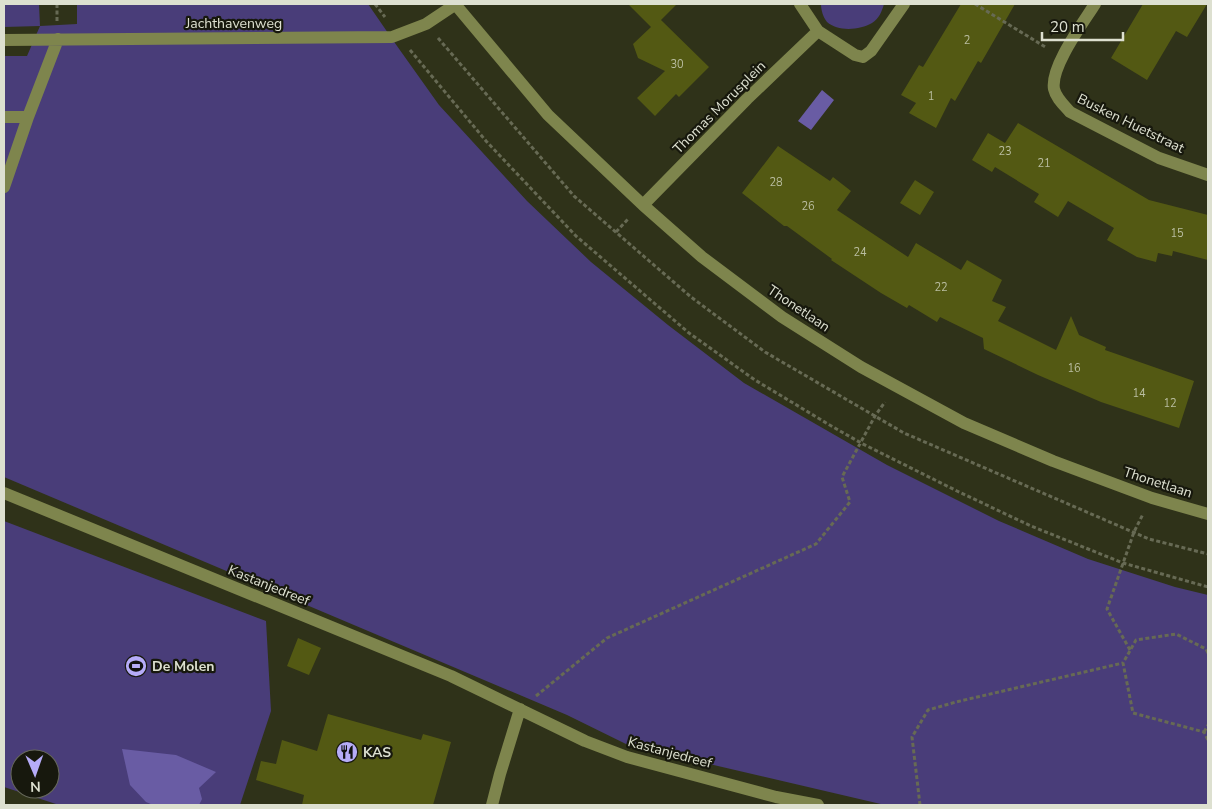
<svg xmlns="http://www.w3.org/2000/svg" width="1212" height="809" font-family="'Nunito Sans',sans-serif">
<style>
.green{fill:#493d79;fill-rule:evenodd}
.water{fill:#695ca4}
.building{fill:#535913}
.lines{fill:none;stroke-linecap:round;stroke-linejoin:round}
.path{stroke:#676a54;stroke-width:3;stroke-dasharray:4 2.5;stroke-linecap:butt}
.minor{stroke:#7e854d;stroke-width:12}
.labels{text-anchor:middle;stroke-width:4.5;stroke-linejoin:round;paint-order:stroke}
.number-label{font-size:11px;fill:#babea1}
.street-label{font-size:14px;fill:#dde0d0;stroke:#17180d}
.poi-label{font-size:14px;font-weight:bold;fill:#dde0d0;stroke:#17180d;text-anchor:start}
</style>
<rect width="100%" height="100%" fill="#2f3219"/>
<path class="green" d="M4,4H39L40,26L77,24V4H368L397,46L439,105L527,201L591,262L668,325L744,383L887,465L999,521L1088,559L1175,587L1208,595V805H885L628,745L567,715L4,477V56H27L40,26L4,27Z
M821,4H884C882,11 879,19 872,23C860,30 838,32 827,22C823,17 821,10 821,4Z
M4,521L266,621L271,711L240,805H59L4,787ZM20,759H50V789H20Z"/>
<path class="water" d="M822,90L834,100L811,130L798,121Z
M122,749L176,755L216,772L199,788L202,799L199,805H153L146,802L130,785Z"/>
<path class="building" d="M628,4H677L661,20L709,67L679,97L676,94L655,116L637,98L665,71L638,58L633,44L651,27Z
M961,4H1015L981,63L978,61L955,101L951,98L936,128L909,113L916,103L901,95L919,65L923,67Z
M1143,4H1207L1187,37L1176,31L1147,80L1111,58Z
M1018,123L1149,200L1208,215V260L1173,251L1172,256L1158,253L1156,262L1137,257L1107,240L1114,228L1068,201L1058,217L1034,202L1039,194L995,167L992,172L972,160L988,133L1005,143Z
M778,146L830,181L833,177L851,191L837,210L908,257L916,243L961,270L967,260L1002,280L992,301L1006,307L998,321L1056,350L1071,316L1079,335L1106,347L1105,350L1194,381L1179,428L1101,402L1038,375L984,349L983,338L940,317L937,322L909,305L907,308L881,293L831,260L832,259L787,226H784L742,193Z
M915,180L934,192L920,215L900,203Z
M298,638L321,648L309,675L287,666Z
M328,714L421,740L423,734L451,742L433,805H302L304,795L256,780L261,761L276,764L282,740L317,751Z"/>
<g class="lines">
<path class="path" d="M57,4V21
M375,4L385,17
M975,4L1047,48
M438,38L574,196L691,297L765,352L904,433L1149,539L1208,554
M410,50L486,141L576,236L689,333L755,380L828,424L861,443L957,491L1031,526L1123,563L1208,587
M616,232L629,218
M1130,650L1107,609L1134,532L1143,514
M1208,653L1206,649L1176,634L1136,640L1123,663L1133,713L1204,732L1208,740
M536,696L607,638L816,544L850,502L842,477L875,416L885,402
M1204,732L1208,725
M920,805L912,737L928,710L956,702L1123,663"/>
<path class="minor" d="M455,4L548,115L643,205L702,257L782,317L861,367L964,423L1053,461L1152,498L1208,514
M800,4L818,31
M1095,4C1083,23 1050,67 1054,89C1056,98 1064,105 1070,112L1159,158L1208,175
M4,40L392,37L426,24L456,4
M4,117H28
M4,187L28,117L58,39
M643,205L747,99L818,31L855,55L863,57L871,51L904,4
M4,493L451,676L585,741L627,757L776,797L818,805
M492,805L500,774L520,709"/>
</g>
<defs>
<g id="stadium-disc" transform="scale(1.125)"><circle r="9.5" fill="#b6acf8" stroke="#17180d"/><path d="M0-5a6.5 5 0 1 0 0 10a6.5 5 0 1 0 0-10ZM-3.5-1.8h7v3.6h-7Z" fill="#111"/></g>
<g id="restaurant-disc" transform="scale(1.125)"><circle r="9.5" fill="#b6acf8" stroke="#17180d"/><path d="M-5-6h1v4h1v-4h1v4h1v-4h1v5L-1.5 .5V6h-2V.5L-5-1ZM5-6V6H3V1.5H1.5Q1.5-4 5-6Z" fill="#111"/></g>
</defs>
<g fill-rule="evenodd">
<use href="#stadium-disc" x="136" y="666"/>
<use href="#restaurant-disc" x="347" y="752"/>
</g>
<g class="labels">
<g class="number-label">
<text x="967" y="44">2</text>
<text x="677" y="68">30</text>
<text x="931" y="100">1</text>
<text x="1005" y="155">23</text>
<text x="1044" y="167">21</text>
<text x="776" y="186">28</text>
<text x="808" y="210">26</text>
<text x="1177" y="237">15</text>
<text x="860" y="256">24</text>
<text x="941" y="291">22</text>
<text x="1074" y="372">16</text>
<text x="1139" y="397">14</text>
<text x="1170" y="407">12</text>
</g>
<g class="street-label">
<text x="234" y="28">Jachthavenweg</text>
<text transform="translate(719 107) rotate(-45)" y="5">Thomas Morusplein</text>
<text transform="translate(1131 123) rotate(26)" y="5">Busken Huetstraat</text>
<text transform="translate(799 308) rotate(34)" y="5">Thonetlaan</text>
<text transform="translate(1158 482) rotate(18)" y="5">Thonetlaan</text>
<text transform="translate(269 585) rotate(22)" y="5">Kastanjedreef</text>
<text transform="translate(670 752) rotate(15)" y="5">Kastanjedreef</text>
</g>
<g class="poi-label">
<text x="152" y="671">De Molen</text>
<text x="363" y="757">KAS</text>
</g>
</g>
<rect width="1212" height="809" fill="none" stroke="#dde0d0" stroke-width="10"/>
<g transform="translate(35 774) rotate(178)"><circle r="24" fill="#17180d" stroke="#66685b"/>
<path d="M0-4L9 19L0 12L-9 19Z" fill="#b6acf8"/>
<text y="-8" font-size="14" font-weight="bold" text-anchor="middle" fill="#dde0d0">N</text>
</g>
<path d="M1042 32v8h81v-8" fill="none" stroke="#dde0d0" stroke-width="2.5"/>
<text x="1050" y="32" font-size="15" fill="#dde0d0" stroke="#17180d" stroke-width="4" paint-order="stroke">20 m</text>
</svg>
